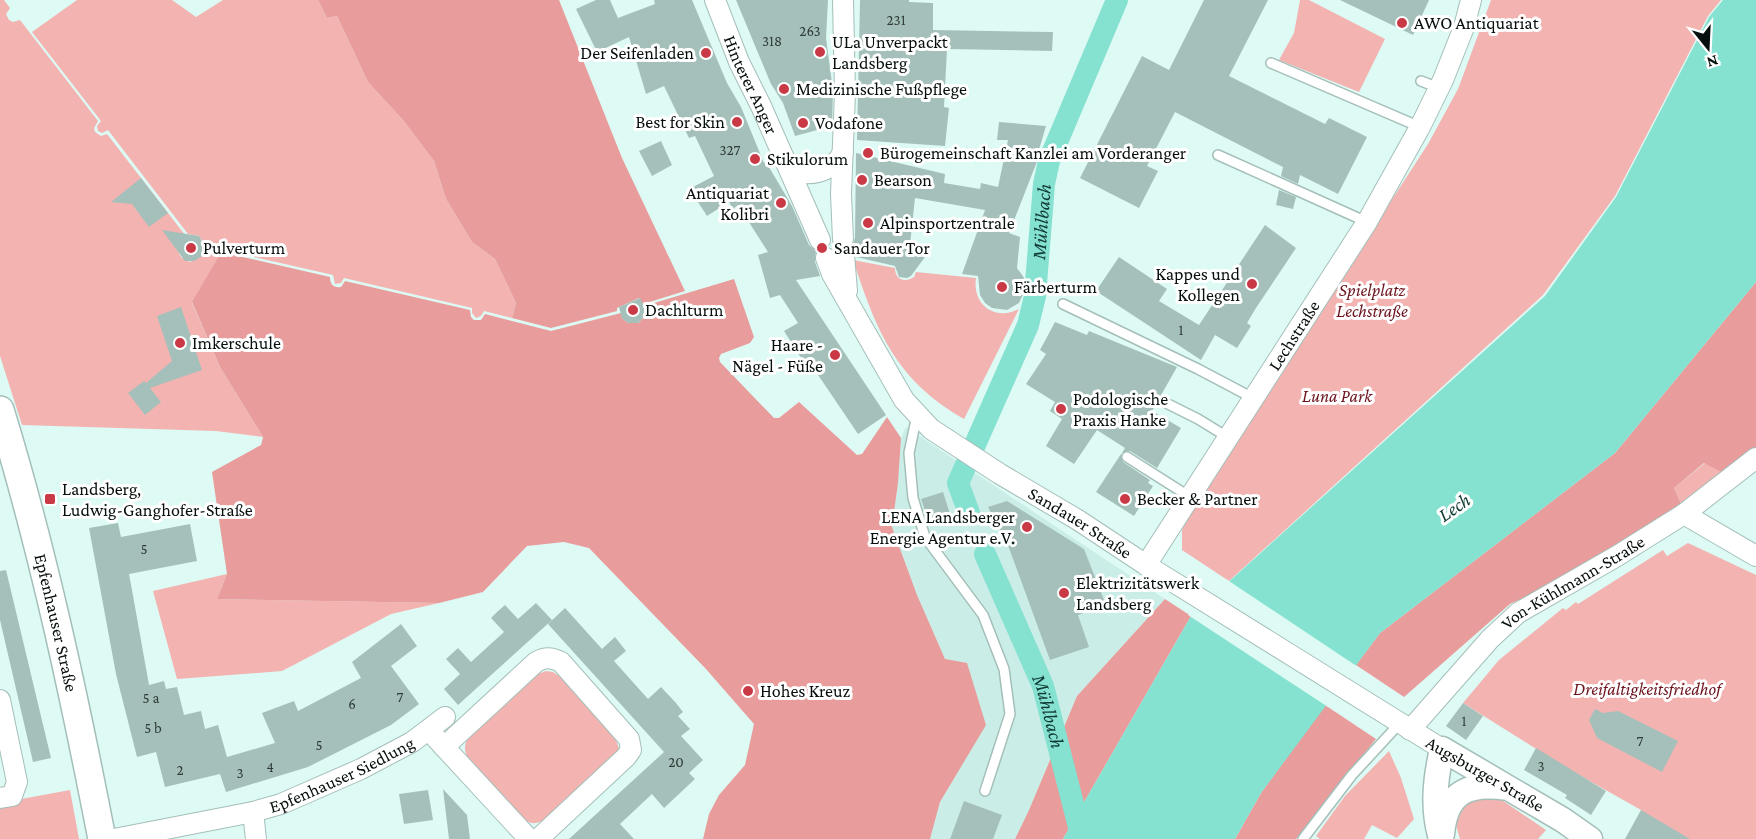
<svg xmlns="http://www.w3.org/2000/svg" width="1756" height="839" font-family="'Crimson Pro',serif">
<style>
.built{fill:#caeee7}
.green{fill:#f3b3b1}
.forest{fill:#e89c9b}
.water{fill:#85e1d0}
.pier{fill:#defaf4}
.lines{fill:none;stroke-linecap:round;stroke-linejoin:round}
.canal{stroke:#85e1d0;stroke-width:22}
.building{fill:#a5c0ba}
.service-casing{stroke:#a4bfb9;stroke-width:12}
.minor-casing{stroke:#a4bfb9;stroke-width:22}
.tertiary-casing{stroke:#a4bfb9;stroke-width:27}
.secondary-casing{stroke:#a4bfb9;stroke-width:30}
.service{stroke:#fff;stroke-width:9}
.minor{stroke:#fff;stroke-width:20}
.tertiary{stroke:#fff;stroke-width:24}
.secondary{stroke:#fff;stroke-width:27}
.poi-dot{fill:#ca3a46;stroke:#fff;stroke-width:2}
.labels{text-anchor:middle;stroke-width:6;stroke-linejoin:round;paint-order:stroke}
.number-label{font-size:15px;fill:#2e3b38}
.poi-label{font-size:18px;fill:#060f0d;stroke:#fff;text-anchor:start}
.street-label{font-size:18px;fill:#060f0d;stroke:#fff}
.park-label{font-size:18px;font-style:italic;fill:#6c131d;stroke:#fff}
.water-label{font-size:20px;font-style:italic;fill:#103b34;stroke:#fff}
</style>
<rect width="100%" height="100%" fill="#defaf4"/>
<path class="built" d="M906,427L1165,599L1077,696L1029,810L1015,839H930L940,802L986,724L945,659L917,595L892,527L898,483L901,438Z"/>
<path class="green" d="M0,0H4L10,8L6,14L9,20L13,22L20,20L98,121L94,128L95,132L101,136L107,134L185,235L177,249L181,257L190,262L202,256L205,248L221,252L192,303L220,367L263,437L216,431L22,425L0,356Z
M77,0H172L196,17L223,0H318L327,18L337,16L368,82L403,120L434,161L446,199L472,242L495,259L516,303L512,318L484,311L481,316L476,318L472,313V308L344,278L341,283L335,284L333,275L205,246L199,236L188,234L108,130L102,133L98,131L97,126L101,121L32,32Z
M1300,0H1309L1385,39L1359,92L1279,60L1294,33Z
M1491,0H1721L1708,16L1615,196L1543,295L1229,581L1182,550V530L1198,498L1428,144L1458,89Z
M853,260L895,268C895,280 905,283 914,277L916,272L976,278C972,306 996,321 1019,309L964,419C895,379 877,332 853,260Z
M1705,463L1727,475L1683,508L1674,488Z
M1688,543L1756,575V839H1668L1641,810L1565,767L1463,703L1499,660L1563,608L1566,610L1576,602L1578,604L1663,550L1667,556Z
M227,574L217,599L439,603L391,614L282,671L177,679L153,591Z
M546,671L553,672L559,676L615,737L619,749L616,754L546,819C537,824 532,825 524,819L468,759C464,750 464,746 468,737L538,674Z
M1389,751L1401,778L1414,819L1397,838L1372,825L1364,839H1320L1316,836L1345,796Z
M70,790L79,839H0V803Z
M1490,792L1546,830L1538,839H1460L1455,822V802Z"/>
<path class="forest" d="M318,0H559L622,158L685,291L643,304L639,298L617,308V311L551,328L512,318L516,303L495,259L472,242L446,199L434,161L403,120L368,82L337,16L327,18Z
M221,252L330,277C330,285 334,288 341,287L345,281L470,310L471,317L474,320H481L485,314L551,331L621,313L622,318L628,323H638L644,317V306L734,279L754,337L750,343L721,354L719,358L720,362L774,418H779L799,402L857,455L862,454L887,417L901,438L898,483L892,527L917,595L945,659L967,663L986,725L940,802L930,839H703L709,814L719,795L745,765L754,724L706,669L589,548L564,542L527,546L483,592L439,603L217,599L227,574L212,472L261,445L263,437L220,367L192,302Z
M1756,282V451L1727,475L1704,463L1674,488L1683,508L1575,575L1510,604L1404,697L1356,665L1380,633L1615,453Z
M1165,599L1191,616L1063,839H1015L1029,810L1077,696Z
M1325,705L1376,739L1296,839H1235L1261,793Z"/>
<path class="water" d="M1723,0H1756V282L1615,453L1380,633L1261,793L1235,839H1063L1191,616L1545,296L1616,197L1709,17Z"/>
<path class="pier" d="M1226,579L1358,667L1328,707L1188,615Z"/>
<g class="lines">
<g class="canal">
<path id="s1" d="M969,513L958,483L1028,325L1035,296L1044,184L1049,161L1117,0"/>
<path id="s2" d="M985,554L1043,686L1082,839"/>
</g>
</g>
<path class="building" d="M596,0H610L618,18L655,4L654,0H692L727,83L741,107L764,163L766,162L792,206L809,245L816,251L815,262L820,276L796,280L886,415L858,434L814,369L810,372L784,331L798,323L780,295L770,298L758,255L768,252L738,205L733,209L729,202L707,216L696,199L691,188L714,176L695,136L689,138L664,86L646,94L629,37L597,52L576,9Z
M736,0H828L826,38L833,91L832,126L795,136L783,103L771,84Z
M860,0H909V2L933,3V30L1053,32L1052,51L947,49L944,107L949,108L945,146L857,140Z
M1204,0H1268L1229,76L1325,124L1329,118L1367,137L1338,194L1300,175L1298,184L1281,176L1283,167L1175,112L1147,166L1158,171L1139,208L1080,178L1142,56L1169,70Z
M1340,0H1429L1413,35Z
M999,122L1046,126L1038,153L1040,154L1009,233L1020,237L1017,268L1025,279L1026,288L1019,303L1007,310L992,308L985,303L980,295L978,276L962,274L985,210L915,198L909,254L925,257L911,276L907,278L899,277L895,266L856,257L852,246L855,238L856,153L945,174L944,183L980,189L981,183L998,187L1008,140H997Z
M661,141L672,165L652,176L639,151Z
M141,178L168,213L149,227L132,204L111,202Z
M1279,190L1296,197L1293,209L1276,205Z
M1265,225L1296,248L1256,308L1247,323L1251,326L1237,348L1215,335L1201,360L1096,291L1119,257L1167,289L1159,301L1199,325Z
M162,230L199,236L205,246L202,256L194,261H185Z
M640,298L645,308L644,317L638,323H628L622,318L619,307Z
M181,307L202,370L150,388L161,402L145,415L128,393L144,381L146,383L172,361L157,316Z
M1055,322L1087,335L1089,331L1177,367L1152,411L1181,428L1157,468L1130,451L1122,453L1125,448L1097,430L1074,464L1046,446L1062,419L1050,411L1055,402L1026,384L1046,354L1040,350Z
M1121,454L1123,462L1150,480L1148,483L1153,486L1134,516L1096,492Z
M943,492L951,517L930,525L921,499Z
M1007,501L1084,549L1106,605L1078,615L1089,647L1050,660L1009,548L988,507Z
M118,523L121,537L190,524L197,561L129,574L132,590L149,685L164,681L166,689L177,687L184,715L201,711L205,729L218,725L227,757L275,743L262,713L294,701L298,711L361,678L352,662L401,624L417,646L391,666L419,704L391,725L308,767L226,792L220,774L165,787L156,752L137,757L116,674L89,528Z
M6,570L51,758L33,762L0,620V571Z
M536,603L552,620L458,705L444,689L460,674L446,659L458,648L471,662L504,632L491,618L497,612L505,605L518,619Z
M565,608L602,649L615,637L626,651L614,661L648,699L661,687L676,703L683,712L678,716L690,729L681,736L703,760L689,773L695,779L664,808L652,794L620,824L634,839H569L664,752L548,624Z
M1463,703L1483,716L1466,740L1446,726Z
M1595,709L1603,713L1618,711L1678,741L1662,772L1597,738L1589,720Z
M1536,748L1606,791L1591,815L1565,798L1567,795L1524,770Z
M443,789L467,815L470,839H449Z
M428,790L433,820L404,824L399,794Z
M964,801L1002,815L993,839H950Z
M1641,810L1690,839H1625Z"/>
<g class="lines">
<g class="service-casing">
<path id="service" d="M1271,63L1420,127
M1421,81L1439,88
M1218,155L1367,222
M1063,304L1198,369L1253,398
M1168,404L1198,419L1229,438
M917,415L909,453L913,498L925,537L983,615L1004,669L1010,714L985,791
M1127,457L1190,497
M1303,839L1352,775L1400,723"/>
</g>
<g class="minor-casing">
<g id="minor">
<path id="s3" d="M715,0L739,62L761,106L820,240"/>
<path d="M789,168C807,179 834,172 843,152"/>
<path d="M843,239L841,194L845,93L843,0"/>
<path d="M844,255L847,291"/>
<path id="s4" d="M826,258L832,274L904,400L931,429L1000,474L1078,520L1146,565L1442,749"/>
<path d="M1684,514L1756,556"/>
<path id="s5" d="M1146,565L1367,222L1420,127L1443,80L1464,27L1471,0"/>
<path d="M0,700L17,782L12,796L0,798"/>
<path id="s6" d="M1410,730L1490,639L1518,613L1617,556L1684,514L1756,458"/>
<path d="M435,737L529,839"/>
<path d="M444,747L536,662C545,657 551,657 561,662L629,739L631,750L626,757L538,839"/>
<path d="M253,812L256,839"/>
<path id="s7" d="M114,839L253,812L281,804L361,769L412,742L445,717"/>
</g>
</g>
<g class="tertiary-casing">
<path id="tertiary" d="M1442,834C1446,792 1468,782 1507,788
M1441,839C1432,808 1435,781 1442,749L1563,820L1590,839"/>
</g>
<g class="secondary-casing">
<g id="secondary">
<path id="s8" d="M0,410C43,550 74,695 102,839"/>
</g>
</g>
<use href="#service" class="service"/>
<use href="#minor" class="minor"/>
<use href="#tertiary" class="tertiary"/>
<use href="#secondary" class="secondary"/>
</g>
<g class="poi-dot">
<circle cx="1402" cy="23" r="6"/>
<circle cx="820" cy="52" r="6"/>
<circle cx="706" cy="53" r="6"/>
<circle cx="784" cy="89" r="6"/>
<circle cx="737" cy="122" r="6"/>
<circle cx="803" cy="123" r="6"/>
<circle cx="868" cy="153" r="6"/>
<circle cx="755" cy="159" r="6"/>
<circle cx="862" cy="180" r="6"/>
<circle cx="781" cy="203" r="6"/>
<circle cx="868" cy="223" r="6"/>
<circle cx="191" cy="248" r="6"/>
<circle cx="822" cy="248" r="6"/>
<circle cx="1252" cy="284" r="6"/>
<circle cx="1002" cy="287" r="6"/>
<circle cx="633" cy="310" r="6"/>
<circle cx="180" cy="343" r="6"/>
<circle cx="835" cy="355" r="6"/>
<circle cx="1061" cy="409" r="6"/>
<rect x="44" y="493" width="12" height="12" rx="3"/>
<circle cx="1125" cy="499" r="6"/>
<circle cx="1027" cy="527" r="6"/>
<circle cx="1064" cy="593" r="6"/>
<circle cx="748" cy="691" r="6"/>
</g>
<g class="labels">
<g class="number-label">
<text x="896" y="25">231</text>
<text x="810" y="36">263</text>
<text x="772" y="46">318</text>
<text x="730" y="155">327</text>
<text x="1181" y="335">1</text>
<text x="144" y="554">5</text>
<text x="400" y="702">7</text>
<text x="151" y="703">5 a</text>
<text x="352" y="709">6</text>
<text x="1464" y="726">1</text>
<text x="153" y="733">5 b</text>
<text x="1640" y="746">7</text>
<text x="319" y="750">5</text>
<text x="676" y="767">20</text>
<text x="1541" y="771">3</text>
<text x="270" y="772">4</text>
<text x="180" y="775">2</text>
<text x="240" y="778">3</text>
</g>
<g class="poi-label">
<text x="1414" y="29">AWO Antiquariat</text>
<text x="832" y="48">ULa Unverpackt<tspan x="832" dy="21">Landsberg</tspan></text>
<text x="694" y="59" text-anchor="end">Der Seifenladen</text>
<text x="796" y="95">Medizinische Fußpflege</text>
<text x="725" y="128" text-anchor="end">Best for Skin</text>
<text x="815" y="129">Vodafone</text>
<text x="880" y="159">Bürogemeinschaft Kanzlei am Vorderanger</text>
<text x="767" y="165">Stikulorum</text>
<text x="874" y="186">Bearson</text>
<text x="769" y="199" text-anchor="end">Antiquariat<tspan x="769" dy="21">Kolibri</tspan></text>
<text x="880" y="229">Alpinsportzentrale</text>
<text x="203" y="254">Pulverturm</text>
<text x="834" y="254">Sandauer Tor</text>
<text x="1240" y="280" text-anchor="end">Kappes und<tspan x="1240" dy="21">Kollegen</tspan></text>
<text x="1014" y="293">Färberturm</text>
<text x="645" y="316">Dachlturm</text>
<text x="192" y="349">Imkerschule</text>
<text x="823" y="351" text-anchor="end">Haare -<tspan x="823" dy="21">Nägel - Füße</tspan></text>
<text x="1073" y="405">Podologische<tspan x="1073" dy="21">Praxis Hanke</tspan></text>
<text x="62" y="495">Landsberg,<tspan x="62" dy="21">Ludwig-Ganghofer-Straße</tspan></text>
<text x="1137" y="505">Becker &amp; Partner</text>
<text x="1015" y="523" text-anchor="end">LENA Landsberger<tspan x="1015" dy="21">Energie Agentur e.V.</tspan></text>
<text x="1076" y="589">Elektrizitätswerk<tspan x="1076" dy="21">Landsberg</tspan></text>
<text x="760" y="697">Hohes Kreuz</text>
</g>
<g class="street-label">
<text dy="6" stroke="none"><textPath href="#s3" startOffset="92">Hinterer Anger</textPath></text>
<text dy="6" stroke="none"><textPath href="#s5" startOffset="273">Lechstraße</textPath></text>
<text dy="6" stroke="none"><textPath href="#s4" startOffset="378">Sandauer Straße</textPath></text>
<text dy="6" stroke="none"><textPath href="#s6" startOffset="222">Von-Kühlmann-Straße</textPath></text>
<text dy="6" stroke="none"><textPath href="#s8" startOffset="220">Epfenhauser Straße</textPath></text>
<text dy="6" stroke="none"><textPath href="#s7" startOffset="238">Epfenhauser Siedlung</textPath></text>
<text transform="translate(1485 774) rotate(30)" y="6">Augsburger Straße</text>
</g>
<g class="park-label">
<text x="1372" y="296">Spielplatz<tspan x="1372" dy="21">Lechstraße</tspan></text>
<text x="1337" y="402">Luna Park</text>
<text x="1647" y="695">Dreifaltigkeitsfriedhof</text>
</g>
<g class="water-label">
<text dy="7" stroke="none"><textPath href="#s1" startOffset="309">Mühlbach</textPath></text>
<text transform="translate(1454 507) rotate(-35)" y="7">Lech</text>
<text dy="7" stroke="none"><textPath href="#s2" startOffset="170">Mühlbach</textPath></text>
</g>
</g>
<g transform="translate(1708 48) rotate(162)" stroke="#ffffff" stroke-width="4.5" paint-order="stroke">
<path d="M0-4.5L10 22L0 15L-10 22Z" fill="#060f0d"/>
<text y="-9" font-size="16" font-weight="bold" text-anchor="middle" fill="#060f0d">N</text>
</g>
</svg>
